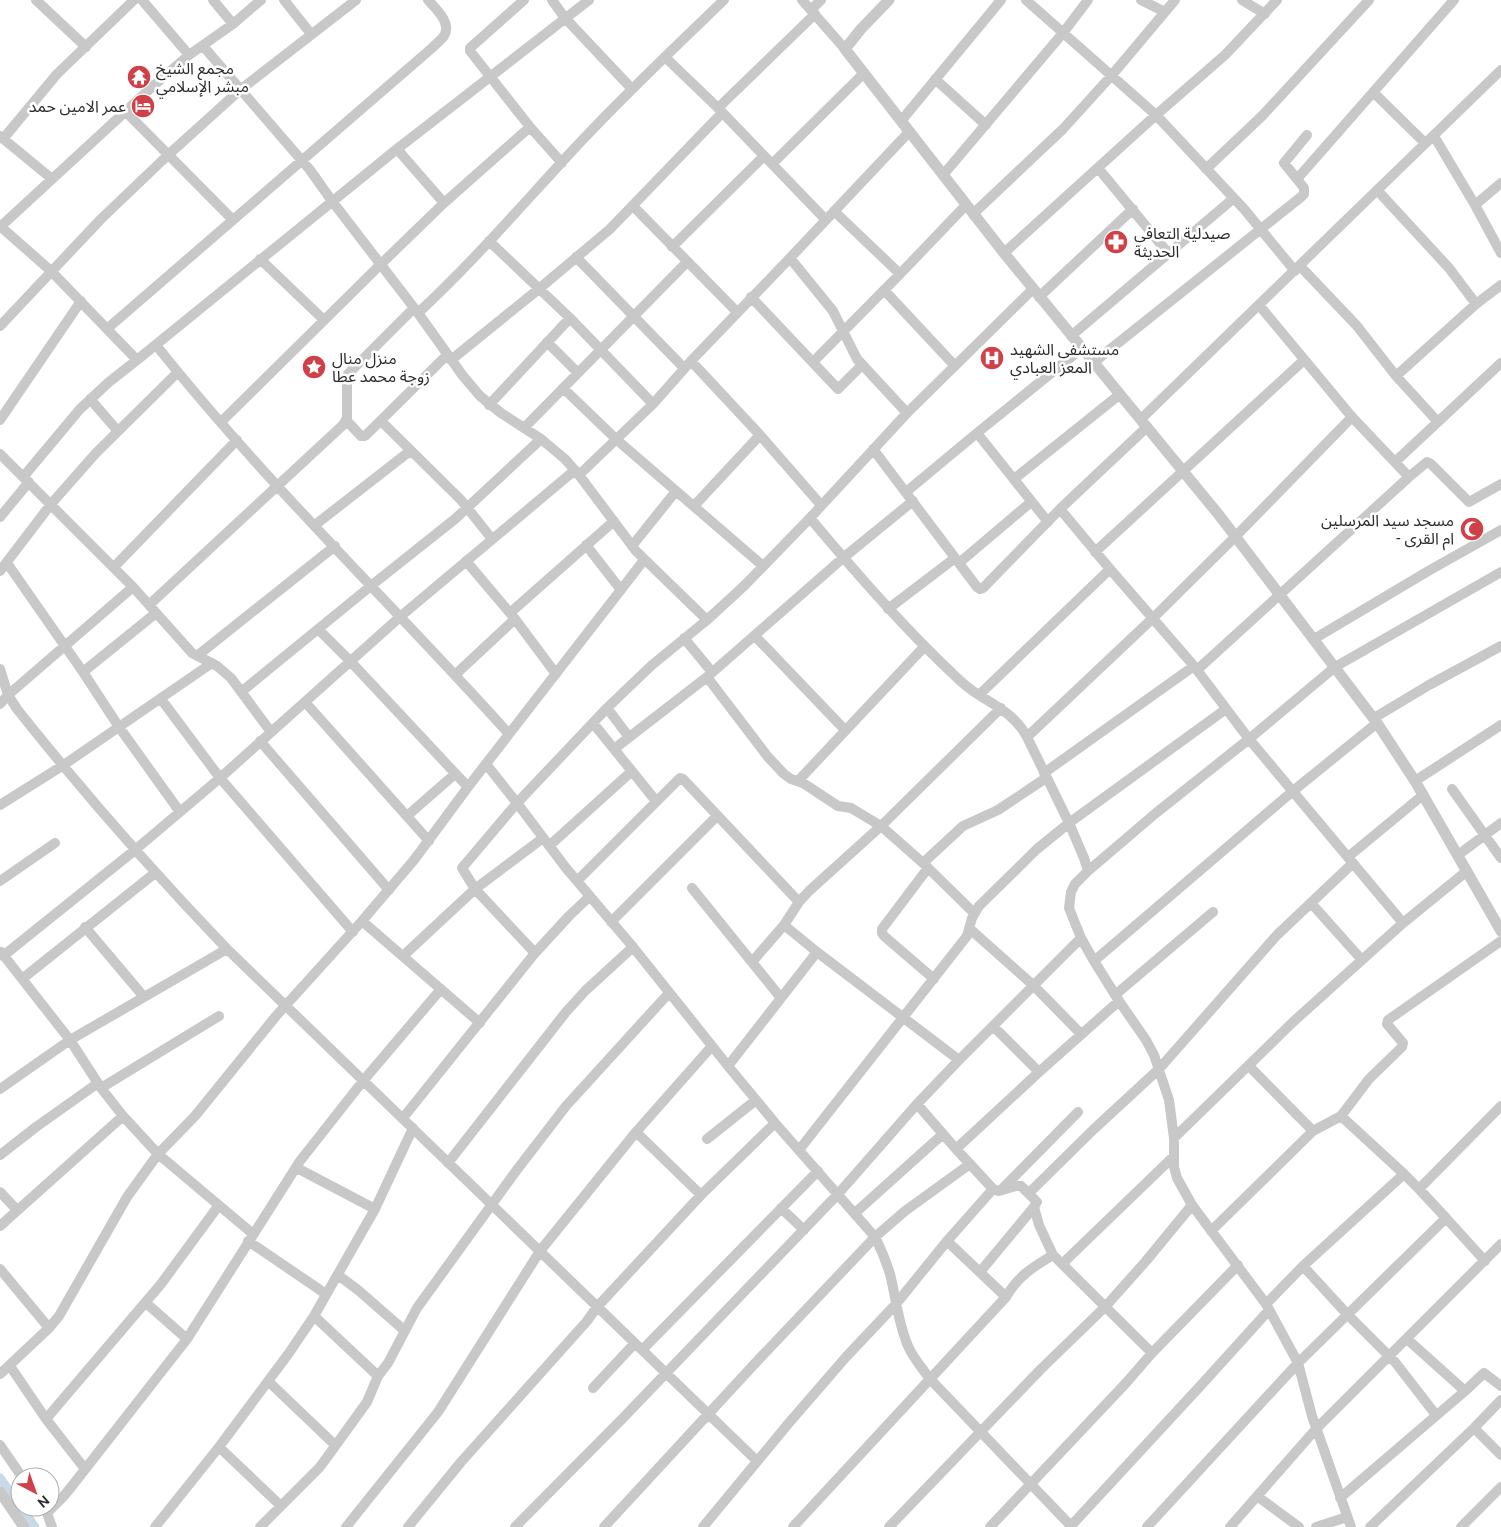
<svg xmlns="http://www.w3.org/2000/svg" width="1501" height="1527" font-family="Ubuntu,'Noto Sans Arabic',sans-serif">
<style>
.lines{fill:none;stroke-linecap:round;stroke-linejoin:round}
.canal{stroke:#c8dae6;stroke-width:9}
.minor{stroke:#c8c8c8;stroke-width:10}
.tertiary{stroke:#c8c8c8;stroke-width:11}
.labels{text-anchor:middle;stroke-width:5;stroke-linejoin:round;paint-order:stroke}
.poi-label{font-size:16px;fill:#2b2b2b;stroke:#fff;text-anchor:start}
</style>
<rect width="100%" height="100%" fill="#fff"/>
<g class="lines">
<path class="canal" d="M0,1478L20,1506
M21,1507L35,1527"/>
<path class="minor" d="M36,0L86,47
M142,0L189,55
M213,0L233,24
M284,0L311,34
M524,0L470,48V51L530,127L562,163
M552,0L565,18L632,89
M802,0L845,49
M1026,0L1156,115L1244,209L1295,271
M1141,0L1165,12
M1242,0L1265,14
M811,10L821,0
M203,46L310,170L332,201L418,313L463,376L480,396L501,413L541,439L565,459L579,475L636,551L707,620
M665,57L718,108L826,220
M935,79L986,125
M1373,92L1425,143
M718,108L815,14
M125,111L233,220
M901,121L1001,0
M0,136L52,179
M1434,136L1475,205L1501,253
M3,139L57,74L134,0
M397,149L444,203
M772,164L864,73
M1098,168L1168,253
M1206,169L1262,116L1369,0
M943,175L1063,33L1088,0
M1297,179L1284,163L1307,135
M1377,190L1449,268L1476,304
M1475,205L1501,183
M633,206L737,312
M834,211L900,274
M973,214L1063,129L1112,75L1175,0
M0,226L51,271L137,360L397,149L589,0
M0,227L152,87L189,55L233,24L261,0
M489,241L570,318L653,404
M672,247L764,156
M1004,253L1156,115L1225,55L1277,0
M576,257L684,368
M790,258L833,311L857,359L907,413
M260,259L324,320
M1300,266L1357,326L1396,376L1476,304L1501,285
M1033,289L907,413L810,518L745,585L707,620L652,665L607,708L517,803L566,868L633,947L728,1066L775,1123L875,1237C881,1249 886,1261 890,1274C896,1298 898,1323 908,1346C913,1358 922,1368 930,1379L1072,1527
M884,290L955,366
M751,297L838,389L862,365
M1039,297L1133,209
M418,313C473,262 522,205 573,150C621,98 673,49 724,0
M0,326L101,219L168,155L240,90L356,0
M108,328L432,48C436,44 441,40 444,36C452,23 436,9 428,0
M1071,336L1234,198
M547,342L578,373
M156,345C265,482 392,604 509,734
M451,360L540,288L610,229L722,113
M691,361L760,435L821,505
M813,362L900,274L966,205
M1093,363L1301,197L1304,194V188L1297,179L1454,0
M1396,376L1438,422
M563,388L617,440L763,566
M90,399L117,430
M489,405L570,318
M1141,419L1501,70
M0,420L81,301
M346,420L361,436H365L447,355
M381,421L461,500L492,539
M221,422L381,264L444,203L530,127
M524,428L687,262
M977,433L1048,522
M873,449L977,587L980,589L983,588L1060,509L1147,427
M0,454L133,587L192,653L217,666L231,678L271,732
M1395,462L1501,363
M579,475L653,404L691,361L790,258L909,132
M24,476L80,409L109,382L137,360
M1409,477L1427,462L1431,464L1469,502L1501,484
M1014,479L1119,395
M906,492L977,433L1081,349
M694,506L760,435
M1060,509L1110,569L1194,666L1249,739L1403,923
M0,517L29,482
M810,518C855,572 901,625 952,673C960,681 969,689 979,695C998,707 1016,716 1027,737L1069,823L1084,858L1088,871L1075,884L1071,892L1069,908L1081,938L1094,961L1119,1001L1146,1040L1154,1055L1169,1100L1174,1138V1167L1177,1178L1192,1205L1266,1304L1298,1363L1312,1416L1351,1527
M315,525L410,451
M586,545L621,590
M632,546L676,491
M1095,552L1304,360
M466,561L515,619L556,674
M7,563L83,672L119,727L180,812
M959,563L1031,502
M114,567L237,440
M0,571L51,504L96,453L178,372
M149,605L343,425L347,418V379L348,374L414,308
M888,609L955,558
M510,613L614,521
M318,629L351,662L468,787
M755,636L845,730
M684,638L712,672
M1314,639L1430,570L1501,530
M197,656L335,546
M0,669L8,695L17,709C83,792 153,872 227,949L757,1461
M1197,670L1409,477L1352,417L1259,305
M83,672L156,613
M456,674L515,619
M707,677L768,757L784,774L791,779L803,783L838,806L851,808L881,826L923,863L974,913
M241,692L372,585L455,519L541,439
M979,695L1110,569
M161,699L220,778L353,932
M305,702L429,841
M0,704L8,695L133,587
M607,708L629,737
M1374,718L1429,685L1501,646
M593,723L656,801
M1027,737L1153,618L1235,537L1352,417
M260,741L389,890
M614,749L707,677L843,558L913,501
M486,764L517,803L462,868L475,889L535,953
M1044,773L1194,666
M798,781L924,647
M1415,781L1501,725
M1452,789L1501,858
M0,805L62,766L212,663
M407,816L455,774
M549,846L632,771
M1458,855L1501,823
M1348,857L1423,795
M923,863L963,826L998,810L1046,778
M928,868L882,929V933L884,936L934,979
M1088,871L1156,813L1249,739L1335,667L1501,572
M0,881L55,843
M577,881L680,778L683,779L799,902L809,891L881,826L1001,708
M692,888L781,998
M799,902L784,925L817,952L959,1060
M1311,903L1362,960
M362,921L480,1023
M611,922L717,816
M85,927L144,997
M970,929L1033,985L1081,1034
M1,952L70,1040L101,1088L123,1116L158,1154L253,1234
M3,956L135,850L220,778L401,616L575,470
M403,956L475,889L543,838
M1094,961L1293,791L1377,723
M752,962L784,925
M22,979L155,873
M1115,995L1213,912
M993,1026L1039,1072
M728,1066L817,952
M1249,1066L1313,1131
M101,1088L219,1016
M0,1089L70,1040L227,949
M917,1104L943,1134
M1341,1116L1404,1174
M403,1118L535,953L569,916L590,896
M636,1132L701,1195
M1174,1138L1293,1022L1403,923L1467,871
M707,1139L756,1100
M799,1150L967,936L972,918L979,906L1037,849L1069,823L1226,709
M0,1155L36,1127L98,1083
M448,1163L566,1012L585,991L633,947
M970,1164L993,1189L999,1191L1016,1186H1021L1037,1202L1034,1207L980,1272
M297,1168L375,1209
M1002,1189L1078,1112
M0,1192L17,1210
M1029,1193L1094,1129L1159,1069L1277,935L1353,863
M1034,1207L1039,1225L1053,1255L1152,1353L1238,1265
M781,1208L804,1230
M855,1213L943,1134L956,1149L1039,1072L1119,1001
M1446,1218L1485,1261
M0,1226L123,1116
M1211,1231L1313,1131L1341,1116L1369,1079L1402,1047L1403,1043L1387,1024L1388,1020L1501,941
M248,1241L326,1294
M947,1241L1006,1297
M1062,1264L1173,1157
M1303,1266L1347,1314L1395,1362L1436,1415
M0,1269L49,1328
M338,1275L358,1290L405,1331
M146,1303L187,1339
M1266,1304L1303,1266L1404,1174L1419,1189L1501,1106
M314,1316L378,1376
M1407,1339L1465,1391
M642,1350L818,1171
M10,1366L46,1419L85,1469
M0,1374L49,1328L59,1316L127,1197L158,1154L195,1116L276,1016L362,921L414,860L468,787L644,560
M268,1381L335,1445
M593,1388L635,1343
M46,1419L161,1284L219,1205
M1474,1428L1501,1455
M0,1445L22,1477
M219,1447L281,1506
M1257,1496L1299,1527
M1340,1498L1465,1391L1484,1373L1501,1386
M44,1508L47,1513L52,1527
M47,1513L63,1497L72,1486L187,1339L300,1161L363,1081L441,989
M155,1527L219,1447L289,1353L314,1316L375,1209L413,1128
M260,1527L319,1468L328,1456L367,1402L378,1376L388,1363L417,1308L516,1171L566,1106L669,993
M346,1527L438,1412L540,1251L636,1132L712,1046
M408,1527L461,1462L587,1321L597,1307L701,1195L775,1123
M515,1527L624,1417L838,1194L917,1104L959,1060L1081,938
M604,1527L760,1358L875,1237L905,1211L970,1164L956,1149
M703,1527L788,1424L846,1357L896,1304L947,1241L993,1189
M793,1527L1006,1297C1018,1276 1033,1267 1053,1255
M889,1527L1041,1369L1105,1307L1146,1261L1192,1205
M990,1527L1126,1383L1152,1353
M1070,1527L1203,1383L1269,1310
M1147,1527L1298,1363L1446,1218L1419,1189
M1230,1527L1316,1429L1501,1244
M1316,1527L1347,1517
M1370,1527L1474,1428L1501,1400
M1461,1527L1501,1487"/>
<path class="tertiary" d="M889,0L861,29L845,49L1004,253L1219,515L1377,723L1415,781L1501,931
M0,1492L24,1527"/>
</g>
<defs>
<g id="temple-disc" transform="scale(1.25)"><circle r="9.5" fill="#d04048" stroke="#fff"/><path d="M0-6L5-2H3V0L6.5 2.5H4V6H1.5V3h-3V6H-4V2.5H-6.5L-3 0V-2H-5Z" fill="#fff"/></g>
<g id="hotel-disc" transform="scale(1.25)"><circle r="9.5" fill="#d04048" stroke="#fff"/><path d="M-6-4.5h1.5V1H6V5H4.5V3h-9V5H-6ZM-4 0a1.8 1.8 0 1 1 3.6 0ZM.5 0V-2.5h3Q6-2.5 6 0Z" fill="#fff"/></g>
<g id="pharmacy-disc" transform="scale(1.25)"><circle r="9.5" fill="#d04048" stroke="#fff"/><path d="M-2-6h4v4h4v4h-4v4h-4v-4h-4v-4h4Z" fill="#fff"/></g>
<g id="hospital-disc" transform="scale(1.25)"><circle r="9.5" fill="#d04048" stroke="#fff"/><path d="M-5-5h3v3.5h4V-5h3V5h-3V1.5h-4V5h-3Z" fill="#fff"/></g>
<g id="sight-disc" transform="scale(1.25)"><circle r="9.5" fill="#d04048" stroke="#fff"/><path d="M0-6L1.8-2.2L6-1.7L2.9 1.2L3.7 5.4L0 3.3L-3.7 5.4L-2.9 1.2L-6-1.7L-1.8-2.2Z" fill="#fff"/></g>
<g id="mosque-disc" transform="scale(1.25)"><circle r="9.5" fill="#d04048" stroke="#fff"/><path d="M3.5-4.9A6 6 0 1 0 3.5 4.9A5 5 0 1 1 3.5-4.9Z" fill="#fff"/></g>
</defs>
<g fill-rule="evenodd">
<use href="#temple-disc" x="139" y="77"/>
<use href="#hotel-disc" x="143" y="106"/>
<use href="#pharmacy-disc" x="1116" y="242"/>
<use href="#hospital-disc" x="992" y="358"/>
<use href="#sight-disc" x="314" y="367"/>
<use href="#mosque-disc" x="1472" y="529"/>
</g>
<g class="labels">
<g class="poi-label">
<text x="156" y="74">مجمع الشيخ<tspan x="156" dy="18">مبشر الإسلامي</tspan></text>
<text x="126" y="112" text-anchor="end">عمر الامين حمد</text>
<text x="1134" y="239">صيدلية التعافي<tspan x="1134" dy="18">الحديثة</tspan></text>
<text x="1010" y="355">مستشفى الشهيد<tspan x="1010" dy="18">المعز العبادي</tspan></text>
<text x="332" y="364">منزل منال<tspan x="332" dy="18">زوجة محمد عطا</tspan></text>
<text x="1454" y="526" text-anchor="end">مسجد سيد المرسلين<tspan x="1454" dy="18">- ام القرى</tspan></text>
</g>
</g>
<g transform="translate(35 1492) rotate(139)"><circle r="24" fill="#ffffff" stroke="#aaaaaa"/>
<path d="M0-4L9 19L0 12L-9 19Z" fill="#d04048"/>
<text y="-8" font-size="14" font-weight="bold" text-anchor="middle" fill="#2b2b2b">N</text>
</g>
</svg>
